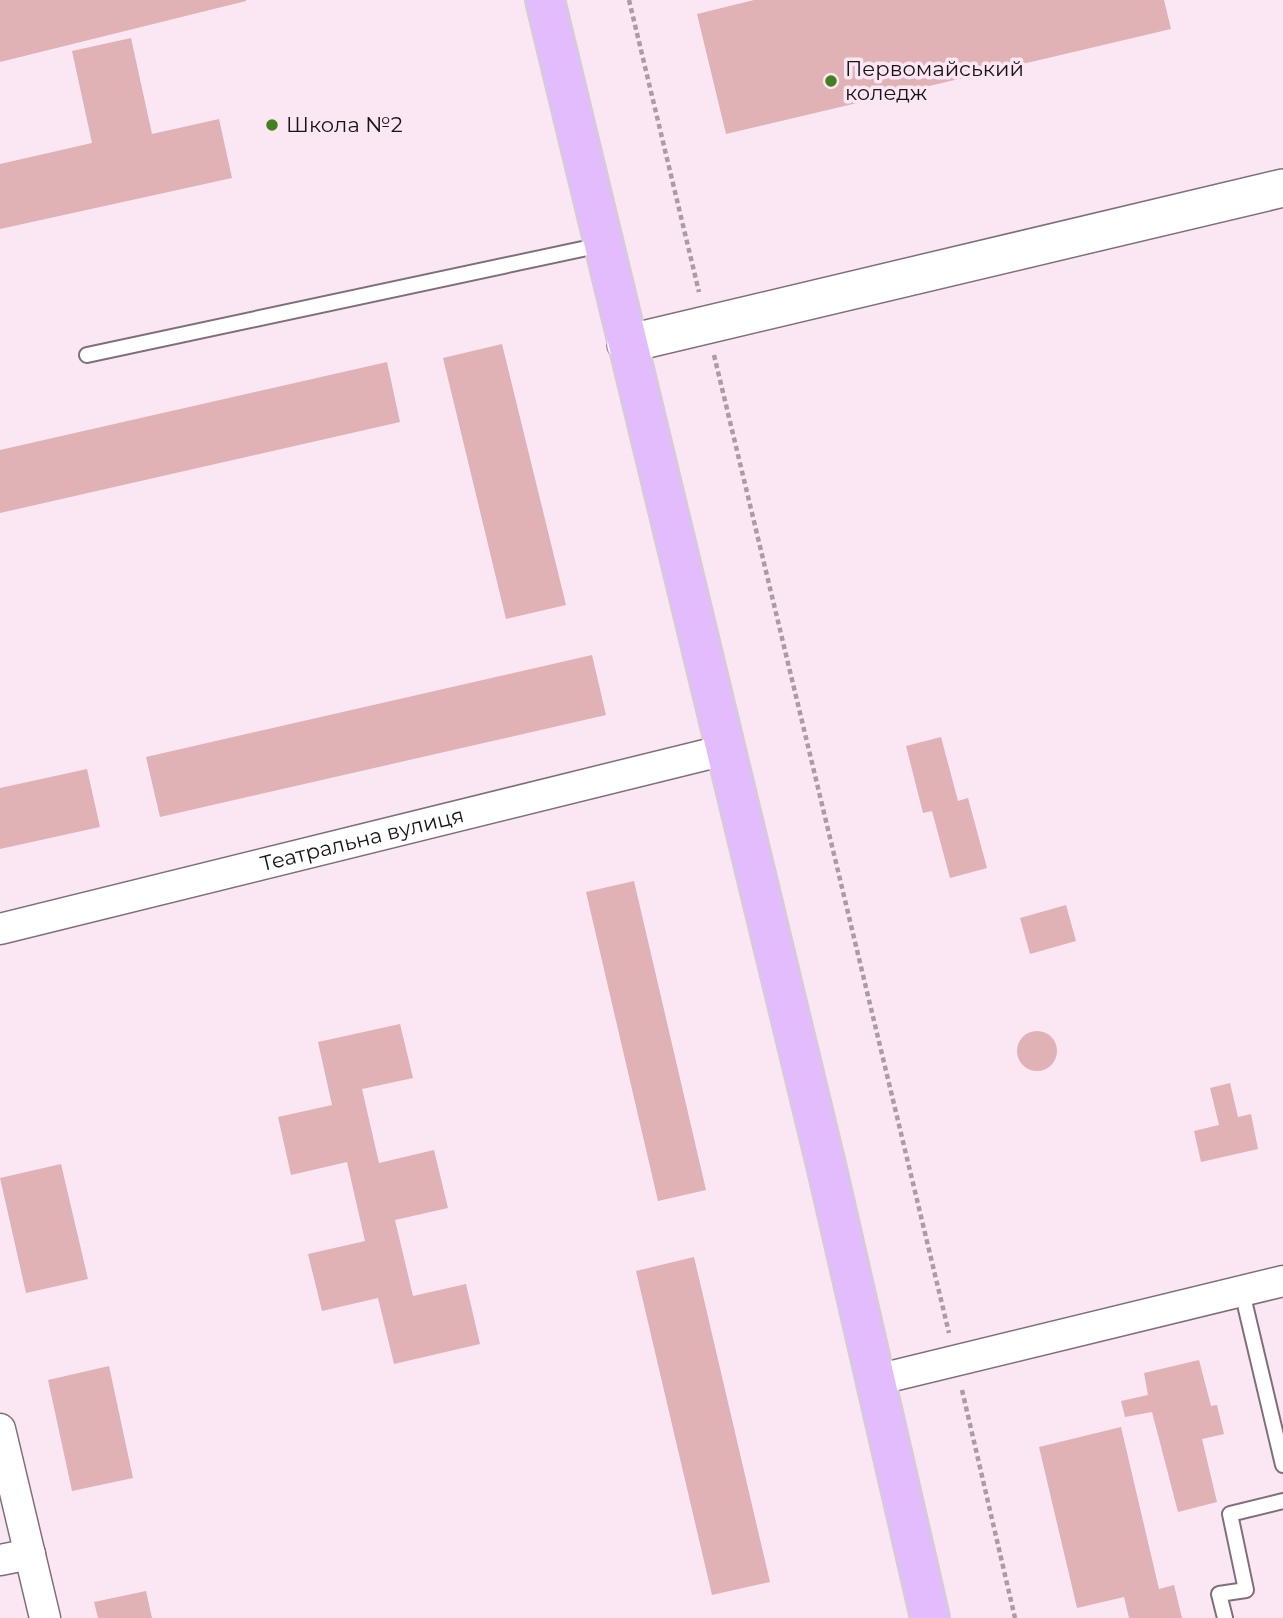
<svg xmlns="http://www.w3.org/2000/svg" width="1283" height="1618" font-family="Montserrat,sans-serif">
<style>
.building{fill:#e0b1b5}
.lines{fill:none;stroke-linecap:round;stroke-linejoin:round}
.service-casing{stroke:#806f7a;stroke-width:18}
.minor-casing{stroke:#806f7a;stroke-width:33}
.tertiary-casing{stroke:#806f7a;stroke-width:40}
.primary-casing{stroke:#d1d0d1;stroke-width:42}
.path{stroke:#aa9ba5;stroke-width:4.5;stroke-dasharray:5 3.5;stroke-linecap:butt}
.service{stroke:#fff;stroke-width:14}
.minor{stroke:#fff;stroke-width:30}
.tertiary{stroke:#fff;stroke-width:37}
.primary{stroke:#e2bcfd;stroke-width:38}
.poi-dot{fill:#438120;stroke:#fae7f3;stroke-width:2.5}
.labels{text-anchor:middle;stroke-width:7;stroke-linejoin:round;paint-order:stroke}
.poi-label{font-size:21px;fill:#191217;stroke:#fae7f3;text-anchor:start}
.street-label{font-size:21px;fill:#191217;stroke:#fae7f3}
</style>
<rect width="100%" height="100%" fill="#fae7f3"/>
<path class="building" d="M0,0H246V1L0,62Z
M754,0H1164L1171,29L726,134L697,14Z
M131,38L152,134L219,119L232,178L0,229V164L92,143L72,51Z
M502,344L566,605L506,619L443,358Z
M387,362L400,422L0,513V450Z
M592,655L606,715L160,817L146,757Z
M941,737L958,801L968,798L987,868L950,878L932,811L923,813L906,746Z
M87,769L100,827L0,849V788Z
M634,881L706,1190L658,1201L586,892Z
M1066,905L1076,941L1030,954L1020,918Z
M400,1024L413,1078L362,1089L379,1163L434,1150L448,1208L395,1220L413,1296L466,1284L480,1344L394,1364L378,1298L322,1311L308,1254L365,1241L347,1162L291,1175L278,1117L332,1105L318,1042Z
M1017 1051a20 20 0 1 1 40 0a20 20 0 1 1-40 0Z
M1230,1083L1238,1117L1251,1114L1258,1149L1201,1162L1194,1131L1219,1125L1210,1088Z
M61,1164L88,1279L26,1293L0,1178Z
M694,1257L770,1582L712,1595L636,1271Z
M1199,1360L1211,1406L1217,1405L1224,1434L1202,1439L1217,1502L1178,1512L1152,1412L1125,1417L1121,1401L1148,1395L1144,1373Z
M109,1366L133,1478L72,1491L48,1380Z
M1121,1427L1159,1589L1174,1585L1182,1618H1129L1124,1597L1077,1608L1039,1447Z
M146,1591L152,1618H98L94,1602Z"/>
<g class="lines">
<g class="service-casing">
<path id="service" d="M87,355L601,245
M1242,1292L1283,1465
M1225,1618L1219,1594L1246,1590L1230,1514L1283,1501"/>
</g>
<g class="minor-casing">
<g id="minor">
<path id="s1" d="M0,929L725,750"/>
<path d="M876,1380L1283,1281"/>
<path d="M0,1429L45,1618"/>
<path d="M0,1560L30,1554"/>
</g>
</g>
<g class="tertiary-casing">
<path id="tertiary" d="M626,344L1283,188"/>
</g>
<g class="primary-casing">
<path id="primary" d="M545,0L827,1169L930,1618"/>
</g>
<path class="path" d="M629,0L699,292
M714,355L949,1333
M962,1390L1015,1618"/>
<use href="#service" class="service"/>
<use href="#minor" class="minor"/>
<use href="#tertiary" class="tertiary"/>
<use href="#primary" class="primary"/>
</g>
<g class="poi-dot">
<circle cx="831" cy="81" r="7"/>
<circle cx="272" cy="125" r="7"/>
</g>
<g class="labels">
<g class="poi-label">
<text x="845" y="76">Первомайський<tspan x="845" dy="24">коледж</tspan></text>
<text x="286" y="132">Школа №2</text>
</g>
<g class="street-label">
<text dy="7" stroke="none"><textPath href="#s1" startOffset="373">Театральна вулиця</textPath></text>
</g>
</g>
</svg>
